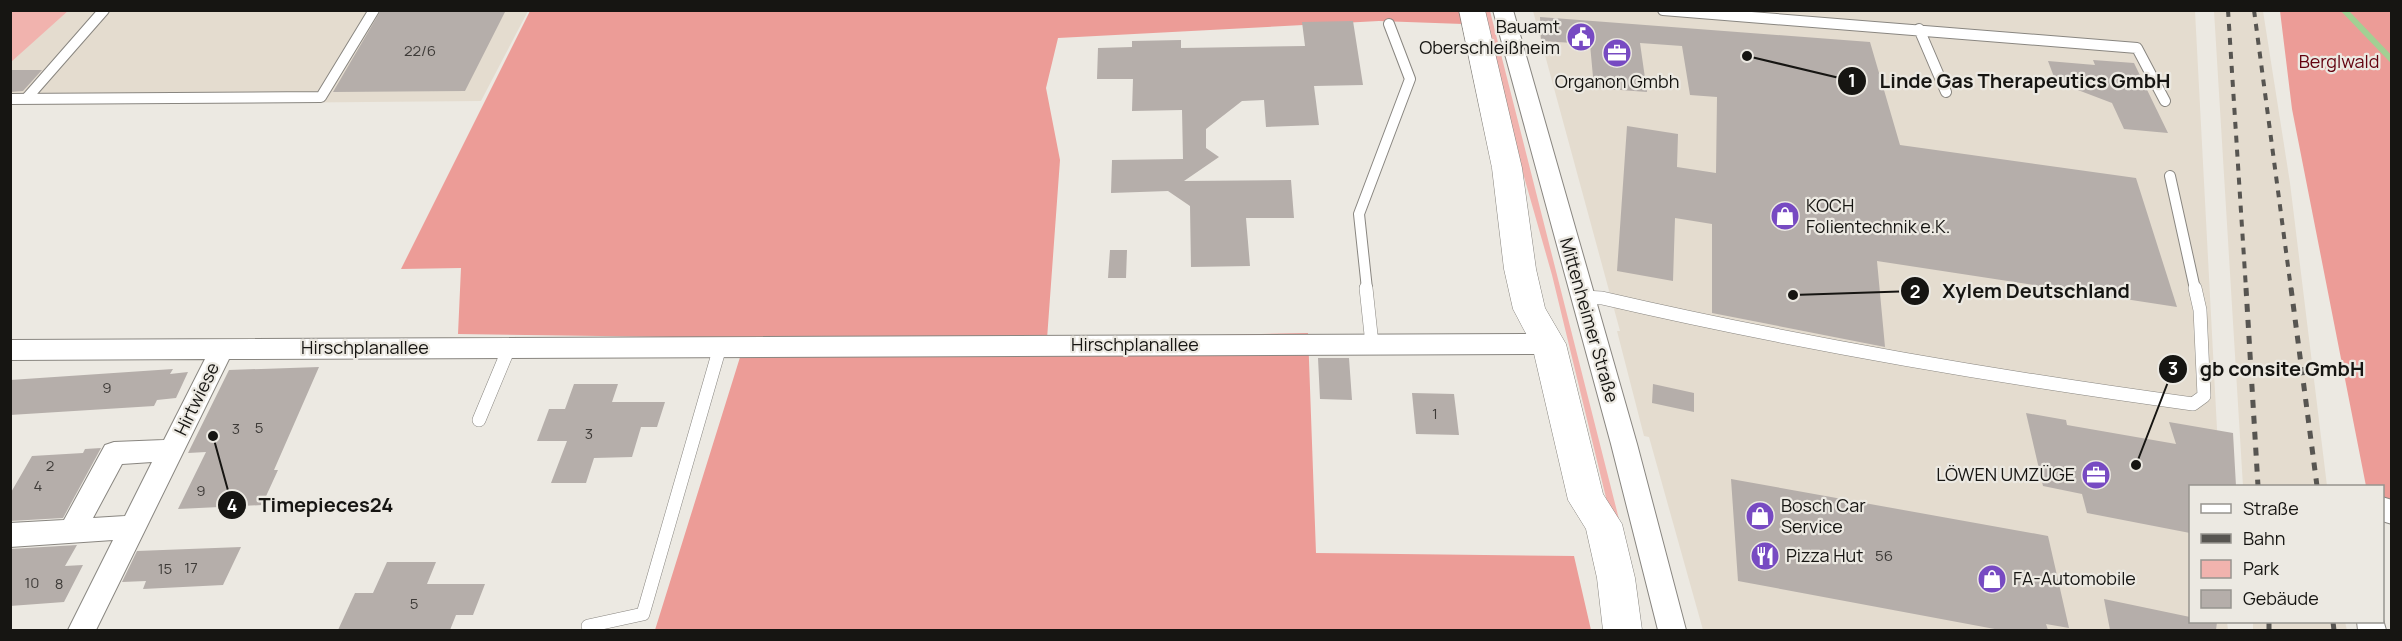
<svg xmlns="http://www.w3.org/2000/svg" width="2402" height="641" font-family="Manrope,sans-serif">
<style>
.built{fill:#e4dccf}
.green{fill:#f1b3ae}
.forest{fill:#ec9c97}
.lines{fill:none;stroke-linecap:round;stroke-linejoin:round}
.stream{stroke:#a2d093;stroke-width:6}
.building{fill:#b5aeaa}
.lane-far1-casing{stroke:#898680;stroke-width:12}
.lane-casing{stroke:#898680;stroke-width:14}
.street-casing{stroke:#898680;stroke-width:2}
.secondary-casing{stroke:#898680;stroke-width:1}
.lane-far1{stroke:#fff;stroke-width:10}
.lane{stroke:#fff;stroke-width:13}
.street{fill:#fff;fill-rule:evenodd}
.secondary{fill:#fff;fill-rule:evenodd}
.rail-far1{stroke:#575551;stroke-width:4;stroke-dasharray:7 7;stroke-linecap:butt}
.rail{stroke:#575551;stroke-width:5;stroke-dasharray:8 8;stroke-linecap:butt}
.labels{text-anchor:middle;stroke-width:4.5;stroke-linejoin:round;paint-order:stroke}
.number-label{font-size:15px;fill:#3e3b38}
.poi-label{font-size:18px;fill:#161512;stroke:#ece9e2;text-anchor:start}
.park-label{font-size:18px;fill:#63020f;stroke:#ece9e2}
.street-label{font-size:18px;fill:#161512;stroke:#ece9e2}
.leader{fill:none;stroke:#161512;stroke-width:2}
.callout-dot{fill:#161512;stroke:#ece9e2;stroke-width:2}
.mark-label{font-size:18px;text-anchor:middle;font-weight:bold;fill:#fff}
.callout-label{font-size:20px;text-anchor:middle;font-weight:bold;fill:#161512;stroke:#ece9e2;stroke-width:4.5;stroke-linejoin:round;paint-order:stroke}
</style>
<rect width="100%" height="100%" fill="#ece9e2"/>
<path class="built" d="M68,11H528L481,101L11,105L10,62Z
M1533,11H2195L2220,486H2190V622H2227L2228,630H1703L1649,437L1644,436L1617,331H1620Z
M2214,11H2263L2290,183L2327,486H2243Z
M2253,622H2345L2347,630H2253Z"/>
<path class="green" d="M11,10H68V11L11,62Z
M1481,11H1490L1623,535L1617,543L1552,275L1507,117Z"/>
<path class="forest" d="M530,11H1461L1463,24L1379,21L1058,38L1046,88L1060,160L1047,339L1308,333L1316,553L1574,556L1591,630H655L746,338L458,334L461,268L401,269Z
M2280,11H2391V513L2383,508L2382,486H2366L2292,109Z"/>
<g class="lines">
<path class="stream" d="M2344,10L2392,60"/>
</g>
<path class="building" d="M381,10H506L465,91L333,92Z
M1540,17L1870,42L1900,145L2136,178L2177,307L1877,261L1885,347L1712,313V224L1675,218L1673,281L1617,271L1627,126L1678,134L1677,167L1716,173L1717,97L1690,95L1682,46L1640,43L1647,92L1594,88L1590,44L1541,41Z
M1353,21L1363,85L1314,86L1319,125L1266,127L1264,100L1242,101L1206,129V148L1219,157L1184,181L1291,180L1294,218H1246L1250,266L1191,267L1190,206L1168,191L1111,193L1112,160L1183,159L1182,110L1132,111L1133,79H1097L1098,48L1132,47V41L1181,40V48L1305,46L1302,22Z
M2093,60L2134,63L2168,133L2124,129L2112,103L2062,84L2054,77L2048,61L2095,65Z
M10,70H42L23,91L10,92Z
M1110,250H1127L1126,278H1108Z
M1318,358H1349L1352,400L1320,399Z
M319,367L274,470H278L262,505L178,509L206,452L188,453L229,370Z
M173,369L170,374L188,372L176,398L157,400L154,406L10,415V380Z
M574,384H618L612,402H665L657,427H641L632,457L594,458L586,483H551L567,441H537L549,409H565Z
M1653,384L1694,393V412L1652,403Z
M1412,393L1454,394L1459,435L1416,434Z
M2026,413L2066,420L2067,425L2176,444L2169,422L2233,433L2236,486H2190V533L2087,513L2082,494L2043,486Z
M101,448L63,518L10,521V494L32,456L83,453L85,449Z
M1731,479L2048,536L2069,628L2046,624L2048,630H2000L1738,581Z
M77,545L65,566L83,565L64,602L10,606V549Z
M241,547L223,585L143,589L146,581L122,582L137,551Z
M387,562H436L427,584H485L473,615H456L450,630H338L355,593H373Z
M2104,599L2190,617V621L2217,622L2216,630H2110Z"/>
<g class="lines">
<g class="lane-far1-casing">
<path id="lane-far1" d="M1663,10L2137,48L2165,101
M1919,29L1946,92
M10,99L321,97L374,10
M26,99L104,10
M2170,176L2195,289
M1367,289L1359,214L1410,79L1389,24"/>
</g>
<g class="lane-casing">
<path id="lane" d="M1366,288L1372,344
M1583,297L1602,298C1797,343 1994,377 2193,404L2204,396L2200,310L2195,288
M479,420L509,348
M588,626L643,614L720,347"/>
</g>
<g class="street-casing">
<path id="street" d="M1493,10H1513L1637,444L1686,630H1658L1611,444Z
M1549,334L1558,337L1561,344L1558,351L1549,354L229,359L96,630H68L113,540L10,547V523L64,520L105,445L114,442L164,440L205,359L10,360V340ZM152,462L125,516L93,518L122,464Z
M2382,497L2392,500V524L2382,521Z
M2382,616L2386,630H2358L2357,622H2382Z"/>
</g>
<g class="secondary-casing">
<path id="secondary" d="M1459,10H1485L1522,168L1536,269L1545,308L1566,344L1603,494L1622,524L1635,578L1642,630H1603L1597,578L1586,529L1568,500L1532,345L1513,309L1504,269L1492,168Z"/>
</g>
<use href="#lane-far1" class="lane-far1"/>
<use href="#lane" class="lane"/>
<use href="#street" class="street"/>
<use href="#secondary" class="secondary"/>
<path class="rail-far1" d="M2228,10L2246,289
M2254,10L2291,289"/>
<path class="rail" d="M2246,288L2258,486
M2291,288L2317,486
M2269,622V630
M2333,622L2334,630"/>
</g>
<defs>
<g id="civic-disc" transform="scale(1.5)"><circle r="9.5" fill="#774ac2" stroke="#ece9e2"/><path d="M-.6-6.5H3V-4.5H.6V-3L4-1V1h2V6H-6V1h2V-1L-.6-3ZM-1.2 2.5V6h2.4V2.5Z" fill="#fff"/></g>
<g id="office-disc" transform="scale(1.5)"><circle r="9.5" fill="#774ac2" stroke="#ece9e2"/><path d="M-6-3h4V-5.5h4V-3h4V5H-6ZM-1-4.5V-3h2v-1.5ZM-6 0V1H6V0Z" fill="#fff"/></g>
<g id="shop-disc" transform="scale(1.5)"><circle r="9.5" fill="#774ac2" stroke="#ece9e2"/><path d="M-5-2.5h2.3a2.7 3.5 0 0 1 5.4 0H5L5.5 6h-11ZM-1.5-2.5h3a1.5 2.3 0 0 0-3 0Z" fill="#fff"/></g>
<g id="restaurant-disc" transform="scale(1.5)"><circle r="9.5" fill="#774ac2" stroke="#ece9e2"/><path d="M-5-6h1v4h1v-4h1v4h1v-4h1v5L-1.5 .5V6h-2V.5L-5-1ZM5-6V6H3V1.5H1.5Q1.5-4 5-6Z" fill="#fff"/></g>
</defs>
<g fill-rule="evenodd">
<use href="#civic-disc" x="1581" y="37"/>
<use href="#office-disc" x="1617" y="53"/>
<use href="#shop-disc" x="1785" y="216"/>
<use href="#office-disc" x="2096" y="475"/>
<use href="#shop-disc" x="1760" y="516"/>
<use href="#restaurant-disc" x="1765" y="556"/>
<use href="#shop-disc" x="1992" y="579"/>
</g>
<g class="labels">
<g class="number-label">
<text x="420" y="56">22/6</text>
<text x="107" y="393">9</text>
<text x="1435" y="419">1</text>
<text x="259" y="433">5</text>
<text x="236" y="434">3</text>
<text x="589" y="439">3</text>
<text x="50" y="471">2</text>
<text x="38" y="491">4</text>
<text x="201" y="496">9</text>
<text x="1884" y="561">56</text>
<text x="191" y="573">17</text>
<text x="165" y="574">15</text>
<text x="32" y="588">10</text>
<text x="59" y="589">8</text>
<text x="414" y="609">5</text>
</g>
<g class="poi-label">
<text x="1560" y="33" text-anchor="end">Bauamt<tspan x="1560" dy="21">Oberschleißheim</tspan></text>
<text x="1617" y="88" text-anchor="middle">Organon Gmbh</text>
<text x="1806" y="212">KOCH<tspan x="1806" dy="21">Folientechnik e.K.</tspan></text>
<text x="2075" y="481" text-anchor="end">LÖWEN UMZÜGE</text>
<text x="1781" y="512">Bosch Car<tspan x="1781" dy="21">Service</tspan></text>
<text x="1786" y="562">Pizza Hut</text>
<text x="2013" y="585">FA-Automobile</text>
</g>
<g class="park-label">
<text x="2339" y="68">Berglwald</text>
</g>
<g class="street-label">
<text transform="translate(1589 320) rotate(74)" y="6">Mittenheimer Straße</text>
<text x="1135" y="351">Hirschplanallee</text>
<text x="365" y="354">Hirschplanallee</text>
<text transform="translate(197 399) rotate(-64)" y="6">Hirtwiese</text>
</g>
</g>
<path class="leader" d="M1747 56L1852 81M1793 295L1915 291M2136 465L2173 369M213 436L232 505"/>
<g class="callout-dot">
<circle cx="1747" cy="56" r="6"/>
<circle cx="1793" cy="295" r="6"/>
<circle cx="2136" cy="465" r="6"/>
<circle cx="213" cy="436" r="6"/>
<circle cx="1852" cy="81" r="15"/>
<circle cx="1915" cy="291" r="15"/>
<circle cx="2173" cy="369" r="15"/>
<circle cx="232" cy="505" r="15"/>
</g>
<g class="mark-label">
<text x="1852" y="87">1</text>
<text x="1915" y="298">2</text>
<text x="2173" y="375">3</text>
<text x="232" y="512">4</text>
</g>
<g class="callout-label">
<text x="2025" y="88">Linde Gas Therapeutics GmbH</text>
<text x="2036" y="298">Xylem Deutschland</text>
<text x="2282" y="376">gb consite GmbH</text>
<text x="326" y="512">Timepieces24</text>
</g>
<rect width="2402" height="641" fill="none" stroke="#161512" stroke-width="24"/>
<rect x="2189" y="485" width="195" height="138" fill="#ece9e2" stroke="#96948f" stroke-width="1.5"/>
<rect x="2201" y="504" width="30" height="9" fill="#ffffff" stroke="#96948f" stroke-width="1.5"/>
<text x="2243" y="515" font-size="18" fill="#161512">Straße</text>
<rect x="2201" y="534" width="30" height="9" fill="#575551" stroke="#96948f" stroke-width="1.5"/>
<text x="2243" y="545" font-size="18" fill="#161512">Bahn</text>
<rect x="2201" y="560" width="30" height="18" fill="#f1b3ae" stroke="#96948f" stroke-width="1.5"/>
<text x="2243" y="575" font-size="18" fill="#161512">Park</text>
<rect x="2201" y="590" width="30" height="18" fill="#b5aeaa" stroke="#96948f" stroke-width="1.5"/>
<text x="2243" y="605" font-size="18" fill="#161512">Gebäude</text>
</svg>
